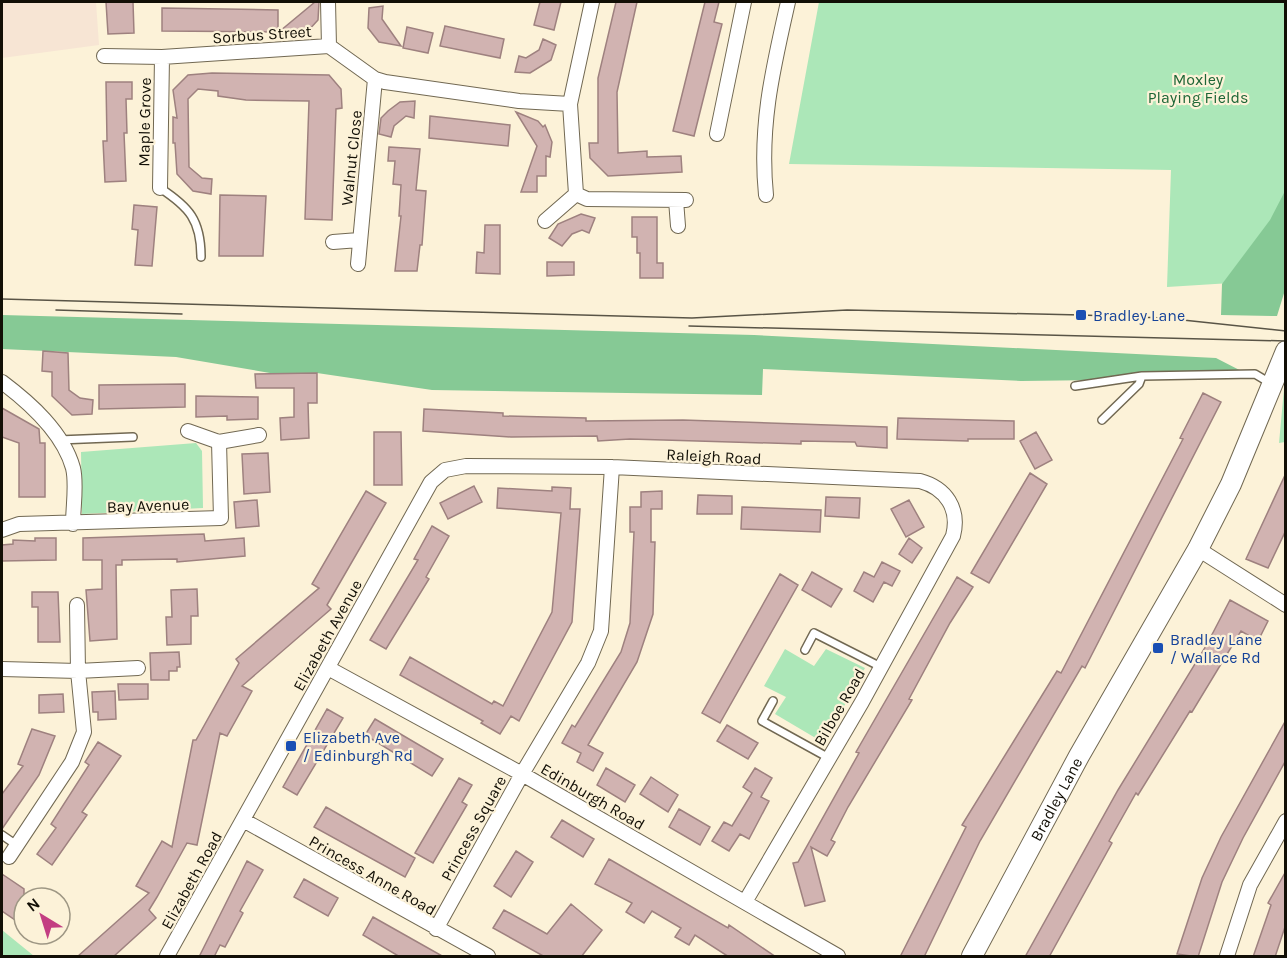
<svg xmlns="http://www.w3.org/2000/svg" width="1287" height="958" font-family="Karla,sans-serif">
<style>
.industrial{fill:#f7e5d4}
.green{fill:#ace7b8}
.forest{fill:#86c995}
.building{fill:#d1b3b1;stroke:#9e817f;stroke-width:1.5}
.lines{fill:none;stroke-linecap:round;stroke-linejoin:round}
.lane-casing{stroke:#716852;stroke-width:10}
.street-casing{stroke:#716852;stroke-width:16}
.secondary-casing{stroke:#716852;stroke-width:22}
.lane{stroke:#fff;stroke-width:7}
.street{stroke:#fff;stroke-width:14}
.secondary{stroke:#fff;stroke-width:20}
.tram{stroke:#595446;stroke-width:1.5}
.transit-dot{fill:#1a4fb4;stroke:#fcf2d8;stroke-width:2}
.labels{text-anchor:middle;stroke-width:4.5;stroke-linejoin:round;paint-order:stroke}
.street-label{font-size:16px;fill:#120f06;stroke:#fcf2d8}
.park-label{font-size:16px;fill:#1e6636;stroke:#fcf2d8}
.transit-label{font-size:16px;fill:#164399;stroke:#fcf2d8;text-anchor:start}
</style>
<rect width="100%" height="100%" fill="#fcf2d8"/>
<path class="industrial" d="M2,2H96L99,45L2,58Z"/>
<path class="green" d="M819,2H1285V252L1263,281L1167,287L1171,170L789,164Z
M1284,389L1285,442L1279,443Z
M196,443L202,451L203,508L82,514L81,452Z
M785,649L814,666L826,649L865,668L824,743L775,714L786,697L764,686Z
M2,930L34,956H2Z"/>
<path class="forest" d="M1285,191V290L1277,316L1221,315L1222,284L1270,220Z
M2,315L754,335L1216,358L1255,378L1021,381L763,369L762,395L432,390L317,373H270L176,357L2,349Z"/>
<path class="building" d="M106,2H133L134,33L108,34Z
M315,2H319L318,20L306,33L274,36Z
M540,2H561L554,30L534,25Z
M616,2H637L617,92L618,153L647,151V157L681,156L682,172L608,176L590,158L589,143H598V78Z
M705,2H719L714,22L722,24L694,136L673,131Z
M383,6L382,19L401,46L379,42L368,28L369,8Z
M162,8L278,10V32L162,31Z
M445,26L504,39L500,58L440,46Z
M407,27L433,33L428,53L403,48Z
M543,39L556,45L551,60L530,73L515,72L519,56L526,58L539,50Z
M212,73L329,75L341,89L342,108L336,109L332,220L305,219L309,101L246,100L218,96V91L198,89L188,99L189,167L202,178L212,179L211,194L193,191L177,174L175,143H173V117L177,118L173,90L188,75Z
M106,82H132V99H126L127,133H124L126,181L105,182L103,141H107Z
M415,101L414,118L406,116L394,126L391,137L379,134L381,118L388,111L400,102Z
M516,112L538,121L543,127L545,125L552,142L550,157L546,156V176H537V192H521L537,146Z
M430,116L510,125L508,146L429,138Z
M389,147L420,149L416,190L426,191L422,245H420L417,271H395L401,216H399L401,185L393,184L395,161H388Z
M220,195L266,196L263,256H219Z
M134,205L157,207L152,266L135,265L138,230L132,229Z
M581,214L595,218L589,233L582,230L572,234L562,246L549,238L558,224Z
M632,217H657V263H663V278H640V253H637V237H632Z
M485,225H500V274L476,273L477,252L484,253Z
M547,262H574V275L547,276Z
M43,351L68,353L69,390L80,398L93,400L92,414L72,415L52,396V372L42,371Z
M317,373V403H308L309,438L281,440L280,418L294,417V388H256L255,374Z
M185,384V407L99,409V385Z
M1203,393L1221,402L1085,668L1082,666L980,841L924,957H900L966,827L962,825L1057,671L1061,673L1183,439L1180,438Z
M196,396L258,397V419L227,420V416L196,417Z
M2,408L39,429L40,443H45V497H19V443L2,437Z
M424,409L503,413V416L586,418V421L683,420L887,427V448L857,446L855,442L801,441V444L630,439L598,441L597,436L511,437L423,431Z
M898,418L1014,421V439H968V441L897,439Z
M374,432H401L402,485H374Z
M1036,432L1052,460L1035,469L1020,441Z
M268,453L270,492L244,494L242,454Z
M1030,473L1047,484L989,583L971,573Z
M1286,473V530L1268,568L1246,559Z
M474,486L482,502L448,519L440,503Z
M552,487L571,488L570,509H580L572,622L519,721L511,716L500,734L481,723L483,721L400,675L410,657L492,704L494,701L503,706L552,612L561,513L497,508L498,488L552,491Z
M366,491L386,503L327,605L331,609L242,686L252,691L227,736L220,733L197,845L187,843L157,897L149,910L156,918L113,957H77L149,893L136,886L162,841L172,847L193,740H196L239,663L236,659L319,588L312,584Z
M662,491V509H651V542H655L653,614L637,662L588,745L603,753L593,771L577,762L581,753L562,743L572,725L575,727L621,652L630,623L634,532H630V507H641V492Z
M698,495L732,496V514H697Z
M826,497L860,498L859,518L825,516Z
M257,500L259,526L236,528L234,502Z
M909,500L924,527L906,537L891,509Z
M742,507L821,510L820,532L741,529Z
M432,526L449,536L426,577L429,579L386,649L370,640L418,560L414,559Z
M204,534L205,541L244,538L245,556L177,562V559L122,560V565H116L117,639L90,641L86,590L102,589V560H83V538Z
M35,538H56V560L2,561V545L13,544V540L35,541Z
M909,538L922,548L912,563L899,554Z
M882,562L900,571L892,586L884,582L873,602L854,591L864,572L874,577Z
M812,572L842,589L831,607L802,590Z
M780,574L798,585L720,723L702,713Z
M957,577L973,587L950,623L909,699L912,700L848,807L831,840L835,842L827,856L811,847L825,901L805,906L793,863L798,862L859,753L856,752Z
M197,589L198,616H191V644L167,645L166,617H172L171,590Z
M32,592H58L60,642H38V607H32Z
M1230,600L1268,621L1258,641L1241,631L1192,712L1190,711L1138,795L1136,793L1109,841L1112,843L1049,957H1025L1118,790L1206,646Z
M179,652L180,667H177V671H169V680H151L150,653Z
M118,684H148V699L119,700Z
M115,691L116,719L98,720V712H93L92,692Z
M63,694L64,712L39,713V695Z
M327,709L343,718L297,795L283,787Z
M375,719L443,759L432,776L365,735Z
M1286,720V760L1243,838L1222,882L1198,957L1177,954L1202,878L1221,837Z
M727,725L758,743L748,759L717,741Z
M32,729L55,736L39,775L2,829V794L23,766L18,764Z
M98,742L121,756L82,812L87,815L52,865L37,854L56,828L51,824L89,765L85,762Z
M606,768L635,785L625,802L597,785Z
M755,768L772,778L761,797L769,801L749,839L740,834L729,851L712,841L724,822L732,826L752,793L743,787Z
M651,777L678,795L668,812L640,794Z
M459,778L472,785L462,802L467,805L433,863L415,853Z
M326,807L415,858L405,877L314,827Z
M679,809L710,827L700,845L669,827Z
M562,820L594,839L583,857L551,837Z
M516,851L533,862L511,897L494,886Z
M609,859L728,928L729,925L776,957H729L695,935L689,945L675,937L681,928L652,911L644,923L626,912L632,903L595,884Z
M247,861L263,870L240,911L243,913L225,947L220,945L214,957H199Z
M1286,871V924L1275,957H1253L1271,905L1268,903Z
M2,874L24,889V926L2,911Z
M304,879L338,898L328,916L294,897Z
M571,904L602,930L581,957H545L493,928L504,910L547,934Z
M373,917L444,957H400L363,935Z"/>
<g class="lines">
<g class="lane-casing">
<path id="lane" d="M160,188C189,207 201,220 201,257
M1075,386L1142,376
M1102,420L1139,384L1142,376L1255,374L1270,383
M59,440L133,437
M805,650L814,633L881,667
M773,701L762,721L829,758
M2,835L18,846"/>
</g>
<g class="street-casing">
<path id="street" d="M328,2L329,46
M104,56L162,57L329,46L375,79L385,82L519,101L570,104L576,194L587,199L686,200
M570,104L592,2
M717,134L744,2
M160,188L162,57
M766,195C759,126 773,68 788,2
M676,200L678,226
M545,221L576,194
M333,242L359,240
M358,264L375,79
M2,382C30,403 63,432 73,468C77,484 73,507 73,524
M188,431L219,442L259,435
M2,530L19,524L221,518L219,442
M1198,549L1286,605
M328,668L522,774L838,956
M2,669L78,671L138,668
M243,820L488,956
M9,857L72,762L84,732L78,671L77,605
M436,929L522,774L588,663L601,631L612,467
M167,956L431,482L445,470L466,466L612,467L920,481C946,488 960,509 953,536L862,702L745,902
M1227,956L1250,885L1286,821"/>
</g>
<g class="secondary-casing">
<g id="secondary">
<path id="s1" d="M972,956L1079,756L1198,549L1231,484L1286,351"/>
</g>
</g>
<use href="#lane" class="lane"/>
<use href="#street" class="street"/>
<use href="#secondary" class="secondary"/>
<path class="tram" d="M2,299L692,318L847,310L1081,315L1164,318L1286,331
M56,310L182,314
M689,326L1286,341"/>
</g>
<g class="transit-dot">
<rect x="1075" y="309" width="12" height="12" rx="3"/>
<rect x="1152" y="642" width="12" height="12" rx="3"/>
<rect x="285" y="740" width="12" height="12" rx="3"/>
</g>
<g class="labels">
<g class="street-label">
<text transform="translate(262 34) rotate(-4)" y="6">Sorbus Street</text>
<text transform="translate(144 122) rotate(-89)" y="6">Maple Grove</text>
<text transform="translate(351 158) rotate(-84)" y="6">Walnut Close</text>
<text transform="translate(714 456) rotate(3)" y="6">Raleigh Road</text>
<text transform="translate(148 505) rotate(-2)" y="6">Bay Avenue</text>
<text transform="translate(327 635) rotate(-61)" y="6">Elizabeth Avenue</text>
<text transform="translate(839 707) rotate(-60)" y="6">Bilboe Road</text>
<text transform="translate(593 796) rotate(30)" y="6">Edinburgh Road</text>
<text dy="6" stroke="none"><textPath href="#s1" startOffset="178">Bradley Lane</textPath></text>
<text transform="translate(473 828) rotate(-61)" y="6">Princess Square</text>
<text transform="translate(373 875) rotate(30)" y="6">Princess Anne Road</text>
<text transform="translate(191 880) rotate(-61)" y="6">Elizabeth Road</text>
</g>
<g class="park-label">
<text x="1198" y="85">Moxley<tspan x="1198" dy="18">Playing Fields</tspan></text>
</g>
<g class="transit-label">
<text x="1093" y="321">Bradley Lane</text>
<text x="1170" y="645">Bradley Lane<tspan x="1170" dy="18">/ Wallace Rd</tspan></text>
<text x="303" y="743">Elizabeth Ave<tspan x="303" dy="18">/ Edinburgh Rd</tspan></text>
</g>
</g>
<rect width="1287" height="958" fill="none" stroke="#120f06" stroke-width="6"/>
<g transform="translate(42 916) rotate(322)"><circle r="28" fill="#fcf2d8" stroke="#9e9784" stroke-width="1.5"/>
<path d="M0-4.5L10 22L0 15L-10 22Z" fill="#c33e82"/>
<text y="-9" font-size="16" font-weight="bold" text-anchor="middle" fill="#120f06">N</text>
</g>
</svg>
